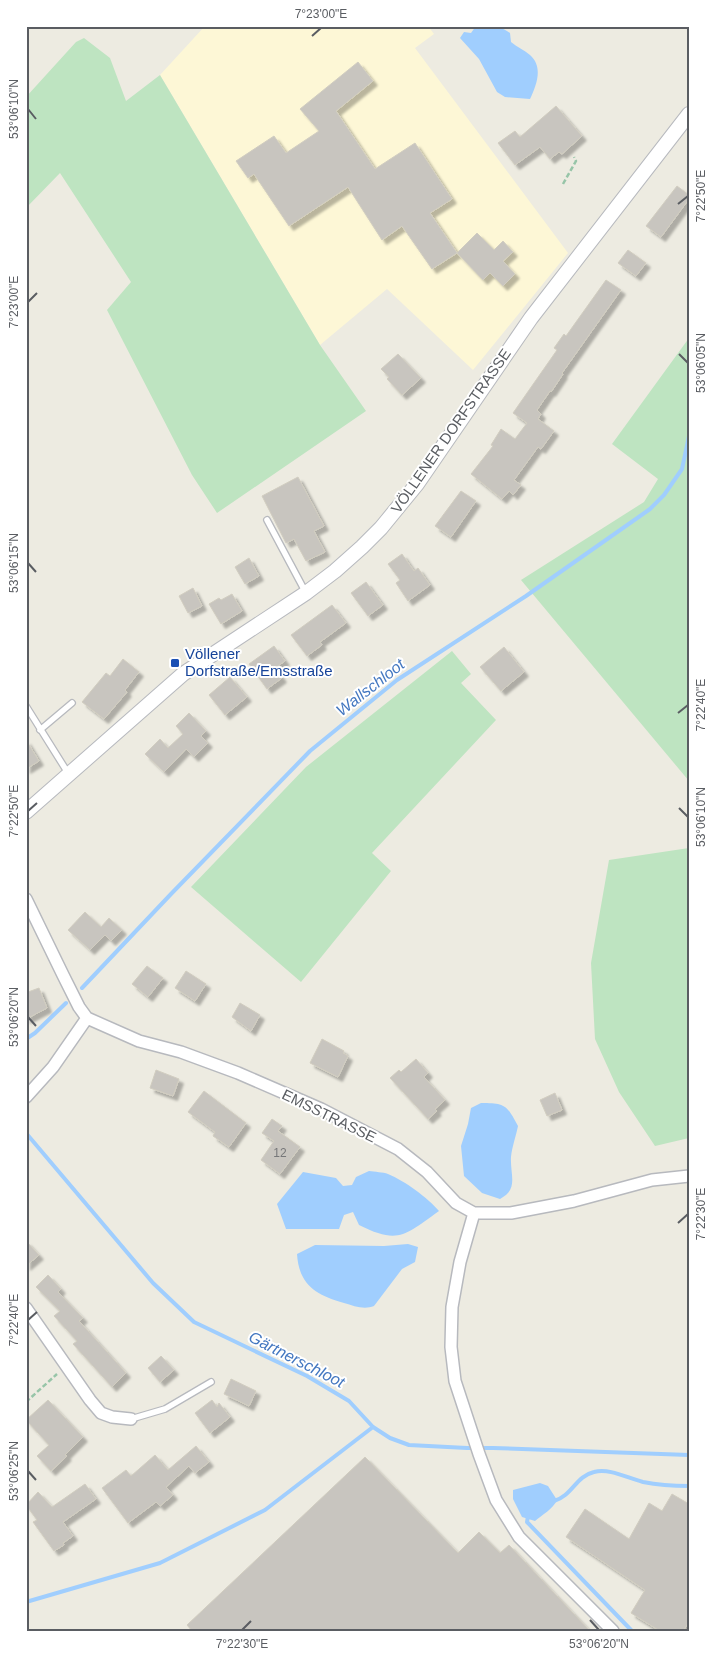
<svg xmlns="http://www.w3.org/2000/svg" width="715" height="1657" font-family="Arial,sans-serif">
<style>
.commercial{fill:#fdf7d6}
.green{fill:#bee4c1}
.water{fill:#a0cefe}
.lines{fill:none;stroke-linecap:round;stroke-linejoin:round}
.stream{stroke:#a0cefe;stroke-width:4}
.building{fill:#c8c5bf;stroke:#d1cdc0;filter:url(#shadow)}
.service-casing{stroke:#b7b9be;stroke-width:8}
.minor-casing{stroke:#b7b9be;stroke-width:14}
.tertiary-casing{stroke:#b7b9be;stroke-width:16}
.path{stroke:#97c5a8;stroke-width:2.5;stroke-dasharray:5 2.5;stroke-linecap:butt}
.service{stroke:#fff;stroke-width:5.5}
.minor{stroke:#fff;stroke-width:11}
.tertiary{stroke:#fff;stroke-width:14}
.ticks{fill:none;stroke:#5a5d62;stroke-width:2}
.transit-dot{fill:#1a4fb4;stroke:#fff;stroke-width:2}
.labels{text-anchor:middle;stroke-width:4;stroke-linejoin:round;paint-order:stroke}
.number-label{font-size:12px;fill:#767779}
.street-label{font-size:15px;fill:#5a5d62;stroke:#fff}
.transit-label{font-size:15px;fill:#164399;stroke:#fff;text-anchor:start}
.water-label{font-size:16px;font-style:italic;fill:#4377c0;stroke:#fff}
.neatline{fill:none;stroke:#5a5d62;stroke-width:2}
.ticks-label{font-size:12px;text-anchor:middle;fill:#5a5d62}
</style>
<defs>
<filter id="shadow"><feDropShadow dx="4.5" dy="4.5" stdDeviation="1" flood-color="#0004"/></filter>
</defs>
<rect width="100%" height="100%" fill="#edebe1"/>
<path class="commercial" d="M205,26H428L434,34L415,48L568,253L473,370L387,289L320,345L160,75Z"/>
<path class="green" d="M84,38L110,58L126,101L160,75L320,345L366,411L217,513L192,475L107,310L131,282L60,173L26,208V97L76,42Z
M689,338V781L521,580L644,502L658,479L612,444Z
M452,651L471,674L461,683L496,720L372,853L391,871L301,982L191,887L306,767Z
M689,848V1138L655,1146L619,1092L595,1039L591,963L609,860Z"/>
<path class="water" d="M476,26C489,26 500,25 510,33L511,42C517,47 524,50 530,55C544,67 536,86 530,99L505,97L497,92L479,59L460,38L464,32L471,33Z
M481,1103C505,1103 507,1105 518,1126C516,1136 512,1147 511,1157C510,1175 519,1189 500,1199L482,1193L464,1176L461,1146L468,1124L471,1108Z
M369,1171C375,1172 383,1172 388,1174C405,1181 428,1198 439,1211C405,1235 399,1245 359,1225L353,1212L344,1215L339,1229H286L277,1204L303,1172L336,1178L343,1186L352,1185L356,1177Z
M408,1244L418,1247L415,1262L402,1269L374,1306C364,1310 354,1306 344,1303C316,1295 299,1285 297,1254L315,1245L384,1246Z
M540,1483L548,1486L557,1500C553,1509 542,1515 535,1521L522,1517L513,1499V1490Z"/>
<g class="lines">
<path class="stream" d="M82,988L171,894L310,751L397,680L526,596L650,509L664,495L682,469L689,436
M26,1039L35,1033L66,1003
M26,1133L153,1283L194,1322L307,1376L349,1401L373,1427L390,1438L409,1445L467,1448H493L689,1455
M554,1501C572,1496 576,1476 594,1472C610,1468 627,1478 643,1482C658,1485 673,1486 689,1486
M528,1516L527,1522L632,1631
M26,1602L160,1563L265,1510L373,1427"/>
</g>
<path class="building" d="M358,62L373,81L336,111L375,169L415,143L452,199L430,213L457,253L432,269L402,226L382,240L348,187L289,226L254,174L248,178L236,161L274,136L286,153L319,131L300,109Z
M556,106L582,136L562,154L559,152L550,159L540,147L515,165L498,143L515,131L520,137Z
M677,186L689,195V199L661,237L646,226Z
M477,233L494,250L503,241L513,252L503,261L515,274L503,286L490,273L483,280L457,253Z
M628,250L646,263L636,276L618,263Z
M606,280L621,290L562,373L563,374L551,392L550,391L537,410L541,414L538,419L554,431L541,449L538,447L514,480L521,485L513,495L509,491L502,499L471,474L493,446L491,445L501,429L515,439L527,423L513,413L557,350L554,348L564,334L566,336Z
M398,354L421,378L402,395L387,379L389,377L381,369Z
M298,477L324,526L314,531L325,552L306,561L294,539L286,543L262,496Z
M461,491L476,501L451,537L435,526Z
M402,554L414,571L418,568L430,585L408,601L396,583L400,580L388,564Z
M249,558L259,576L245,584L235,567Z
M366,582L383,605L368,616L351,593Z
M193,588L202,606L188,613L179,596Z
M232,594L242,611L221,624L209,604L219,598L221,600Z
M332,605L346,623L320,642L322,645L307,656L291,635Z
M274,646L285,661L275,668L282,678L267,689L249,664Z
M504,647L524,672L501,691L480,667Z
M123,659L139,672L125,690L127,692L104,719L82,702L106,673L110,676Z
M230,677L247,697L225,715L209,695Z
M189,713L206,731L201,736L208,743L194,757L186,749L164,772L145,754L160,739L168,748L183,734L176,726Z
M26,740L39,761L26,769Z
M85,912L101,927L109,918L122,930L111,941L105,935L90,950L68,930Z
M147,966L163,978L148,997L132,984Z
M186,971L206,984L195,1001L175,988Z
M26,988L28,992L39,988L47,1008L26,1019Z
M240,1003L260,1015L251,1031L232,1017Z
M322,1039L344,1051L343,1053L348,1056L338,1077L310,1063Z
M416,1059L428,1073L424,1077L445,1100L435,1109L437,1111L428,1119L390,1078L399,1070L401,1072Z
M156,1070L179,1079L173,1096L150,1088Z
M204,1091L246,1123L229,1147L213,1136L215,1132L188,1112Z
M555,1093L562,1110L547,1116L540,1100Z
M272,1119L282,1126L278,1131L300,1147L280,1174L261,1160L274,1141L262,1133Z
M26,1241L39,1255L26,1266Z
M48,1275L61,1289L58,1292L83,1318L79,1321L126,1373L112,1387L73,1344L77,1341L54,1316L60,1311L36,1287Z
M161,1356L174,1370L160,1382L148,1368Z
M231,1379L256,1391L249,1406L224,1394Z
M48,1400L83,1437L65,1455L67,1456L51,1471L37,1456L49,1445L26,1420Z
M212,1400L217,1407L219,1403L230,1417L210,1433L195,1413Z
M196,1446L209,1462L195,1473L189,1466L166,1487L173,1495L160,1506L156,1502L128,1523L102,1488L126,1470L131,1476L155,1455L168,1470Z
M365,1457L458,1553L479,1532L500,1553L509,1545L590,1631H192L187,1625Z
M85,1484L96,1499L63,1522L73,1536L63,1543L64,1545L54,1551L33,1522L37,1520L26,1505L38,1492L52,1507Z
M672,1494L689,1504V1622L683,1631H660L631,1613L645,1590L566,1537L585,1509L629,1539L649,1503L662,1511Z"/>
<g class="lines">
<g class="service-casing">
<path id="service" d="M267,520L306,593
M26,706L68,773
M40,730L72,703
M131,1419L165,1409L211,1382"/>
</g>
<g class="minor-casing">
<path id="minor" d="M26,899L63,975L79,1007L87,1018L139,1041L181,1052L238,1073L321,1109L398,1149L427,1172L456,1203L474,1213H511L574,1201L652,1180L689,1176
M26,1097L53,1067L87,1018
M474,1213L460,1262L452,1307L451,1347L455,1381L479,1454L496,1500L519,1537L613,1631
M26,1308L90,1400L101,1413L112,1417L131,1419"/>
</g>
<g class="tertiary-casing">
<path id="tertiary" d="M26,812L183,674L306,593L335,571L362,547L381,528L417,484L531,318L689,114"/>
</g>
<path class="path" d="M563,184L576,161L574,157
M26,1402L57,1374"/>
<use href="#service" class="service"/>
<use href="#minor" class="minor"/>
<use href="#tertiary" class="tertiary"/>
</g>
<path class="ticks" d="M312,36L321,28M28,109L36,119M678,204L688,196M28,302L37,293M679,354L688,363M28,563L36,572M678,713L688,705M679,808L688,817M28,811L37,803M28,1017L36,1026M678,1223L688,1214M28,1320L37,1312M28,1471L36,1480M590,1620L599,1630M242,1630L251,1621"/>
<rect class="transit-dot" x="170" y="658" width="10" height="10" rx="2.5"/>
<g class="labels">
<g class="number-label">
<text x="280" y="1157">12</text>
</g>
<g class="street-label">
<text transform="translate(451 431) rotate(-55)" y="5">VÖLLENER DORFSTRASSE</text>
<text transform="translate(329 1116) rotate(26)" y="5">EMSSTRASSE</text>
</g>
<g class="transit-label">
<text x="185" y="659">Völlener<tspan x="185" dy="17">Dorfstraße/Emsstraße</tspan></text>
</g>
<g class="water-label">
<text transform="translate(370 687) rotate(-38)" y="6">Wallschloot</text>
<text transform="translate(297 1359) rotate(27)" y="6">Gärtnerschloot</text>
</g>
</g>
<rect width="715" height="1657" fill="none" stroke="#ffffff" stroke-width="55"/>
<rect x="28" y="28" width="660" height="1602" class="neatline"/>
<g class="ticks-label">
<text x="321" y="18">7°23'00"E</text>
<text transform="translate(14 109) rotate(-90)" y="4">53°06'10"N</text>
<text transform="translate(701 196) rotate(-90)" y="4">7°22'50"E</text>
<text transform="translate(14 302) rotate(-90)" y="4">7°23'00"E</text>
<text transform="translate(701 363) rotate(-90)" y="4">53°06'05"N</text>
<text transform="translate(14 563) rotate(-90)" y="4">53°06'15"N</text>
<text transform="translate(701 705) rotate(-90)" y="4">7°22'40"E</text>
<text transform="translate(14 811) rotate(-90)" y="4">7°22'50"E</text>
<text transform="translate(701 817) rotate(-90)" y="4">53°06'10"N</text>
<text transform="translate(14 1017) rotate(-90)" y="4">53°06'20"N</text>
<text transform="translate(701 1214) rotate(-90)" y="4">7°22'30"E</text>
<text transform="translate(14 1320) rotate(-90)" y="4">7°22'40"E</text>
<text transform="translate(14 1471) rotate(-90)" y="4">53°06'25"N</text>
<text x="242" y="1648">7°22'30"E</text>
<text x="599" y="1648">53°06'20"N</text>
</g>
</svg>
